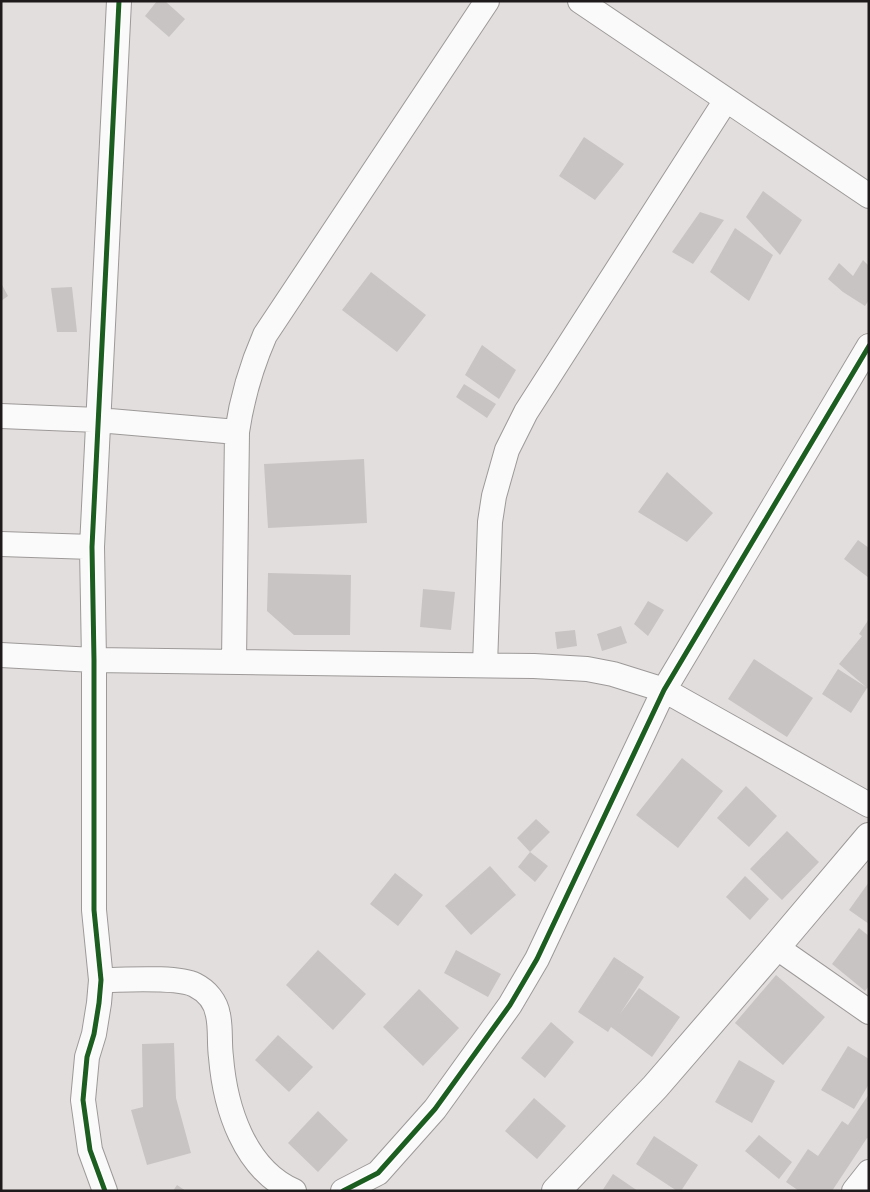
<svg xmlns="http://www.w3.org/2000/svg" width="870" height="1192" font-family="Lato,sans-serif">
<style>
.building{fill:#c8c4c4}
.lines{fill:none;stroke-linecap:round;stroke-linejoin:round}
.street-casing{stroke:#9d9999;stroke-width:26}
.secondary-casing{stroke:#9d9999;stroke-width:30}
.street{stroke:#fbfafa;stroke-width:24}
.secondary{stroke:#fbfafa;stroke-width:28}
.cycleway-casing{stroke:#fff;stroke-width:8}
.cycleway{stroke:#1b5e20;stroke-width:5}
</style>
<rect width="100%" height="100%" fill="#e3dede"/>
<path class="building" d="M157,1H165L185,19L169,37L145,16Z
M584,137L624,164L595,200L559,176Z
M763,191L802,220L780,255L746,217Z
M700,212L724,220L693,264L672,252Z
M735,228L773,255L749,301L710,272Z
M863,260L869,266V300L865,306L843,292L828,279L839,263L853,276Z
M371,272L426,315L397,352L342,310Z
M1,283L8,296L1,301Z
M72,287L77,332H57L51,288Z
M482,345L516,370L499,399L465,375Z
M464,384L496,404L487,418L456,397Z
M364,459L367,523L268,528L264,464Z
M667,472L713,513L687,542L638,512Z
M858,540L869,548V578L844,559Z
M268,573L351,575L350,635H294L267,611Z
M423,589L455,592L451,630L420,627Z
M648,601L664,610L648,636L634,624Z
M869,619V689L867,688L851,713L822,694L838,669L866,687L839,664L862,636L859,634Z
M621,626L627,643L602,651L597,634Z
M575,630L577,646L557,649L555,632Z
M754,659L813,698L787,737L728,699Z
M682,758L723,791L678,848L636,815Z
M746,786L777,816L749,847L717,818Z
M536,819L550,832L530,852L517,838Z
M787,831L819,862L782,900L750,869Z
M530,852L548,866L535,882L518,867Z
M490,866L516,895L471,935L445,906Z
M395,873L423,895L398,926L370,904Z
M745,876L769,899L750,920L726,897Z
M869,882V924L849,910Z
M859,928L869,936V986L865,991L832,964Z
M318,950L366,994L333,1030L286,985Z
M456,950L501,974L488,997L444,973Z
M614,957L644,977L620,1014L639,988L680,1017L652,1057L611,1027L608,1032L578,1012Z
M776,975L825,1017L783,1065L735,1023Z
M419,989L459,1028L423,1066L383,1027Z
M551,1022L574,1042L545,1078L521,1058Z
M278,1035L313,1067L289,1092L255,1060Z
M174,1043L176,1098L191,1153L147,1165L131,1110L143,1107L142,1044Z
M848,1046L869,1059V1084L854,1109L821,1090Z
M739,1060L775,1081L752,1123L715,1102Z
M869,1094V1139L867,1138L832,1191H799L786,1182L808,1149L818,1156L842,1121L848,1125Z
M534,1098L566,1126L537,1159L505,1131Z
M318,1111L348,1140L318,1172L288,1143Z
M759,1135L792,1162L779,1179L745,1151Z
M654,1136L698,1165L681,1191H677L636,1164Z
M613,1174L638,1191H602Z
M177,1185L186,1191H173Z"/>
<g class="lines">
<g class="street-casing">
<path id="street" d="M580,1L869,196
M1,416L98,420L237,432
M1,544L92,547
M1,655L94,660L534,666L587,669L613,674L664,690L869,805
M234,661L237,432C242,398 251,367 265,335L487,1
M485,665L490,522L494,496L507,450L526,412L726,100
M776,947L869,1012
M101,980C123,980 177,976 195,985C207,991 216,1002 218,1015C221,1028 219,1043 221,1057C225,1107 244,1169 294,1191
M105,1191L90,1150L83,1100L87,1057L94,1034L99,1003L101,980L94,910V660L92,547L119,1
M343,1191L378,1173L435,1109L510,1005L537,959L664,690L869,346
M854,1191L869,1172"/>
</g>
<g class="secondary-casing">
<path id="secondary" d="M556,1191L655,1087L776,947L869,837"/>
</g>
<use href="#street" class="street"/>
<use href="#secondary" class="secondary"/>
<g class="cycleway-casing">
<path id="cycleway" d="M105,1191L90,1150L83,1100L87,1057L94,1034L99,1003L101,980L94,910V660L92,547L119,1
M343,1191L378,1173L435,1109L510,1005L537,959L664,690L869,346"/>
</g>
<use href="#cycleway" class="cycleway"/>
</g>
<rect width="870" height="1192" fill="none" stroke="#1e1a1b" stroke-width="5"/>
</svg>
